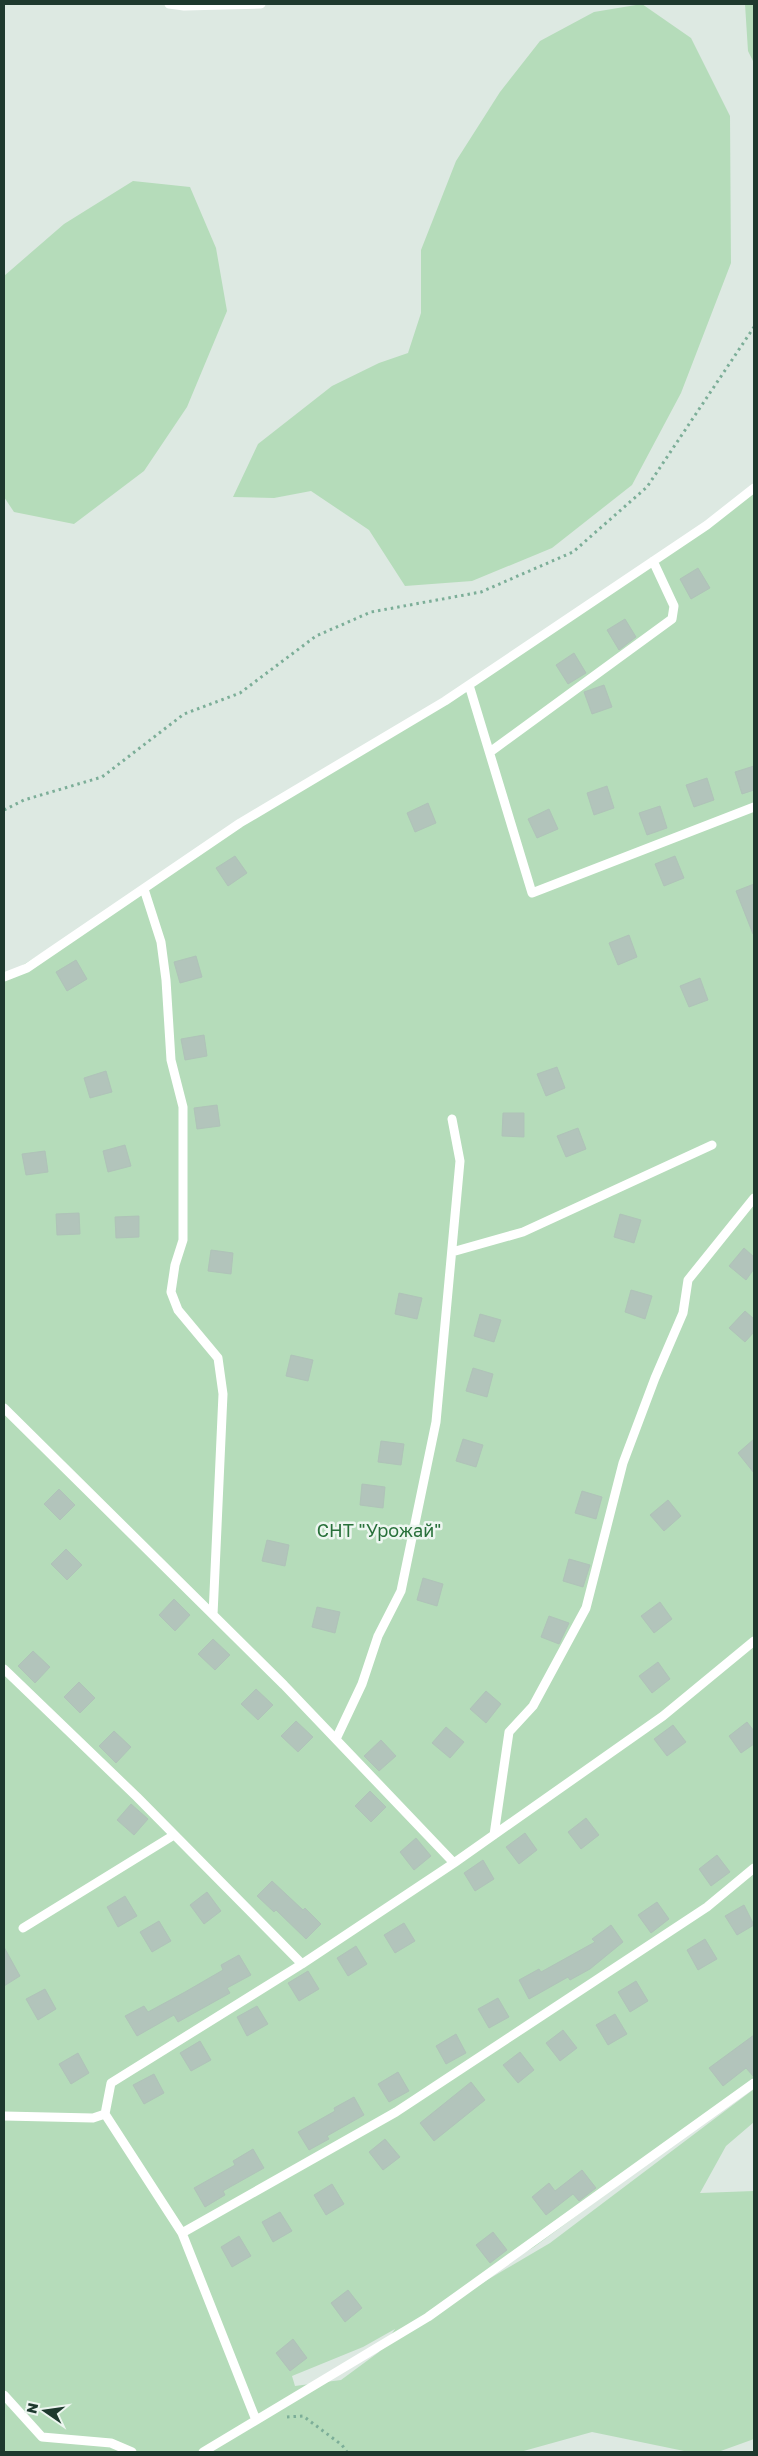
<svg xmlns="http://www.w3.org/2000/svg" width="758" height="2456" font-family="'Golos Text',sans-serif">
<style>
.green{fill:#b5dcba;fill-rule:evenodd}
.building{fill:#b2c4bb;stroke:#afc3b8}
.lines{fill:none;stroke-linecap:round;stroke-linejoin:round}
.path{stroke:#7cae98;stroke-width:3;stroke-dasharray:2.5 4;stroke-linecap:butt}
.service{stroke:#fff;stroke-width:9}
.labels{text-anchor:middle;stroke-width:5;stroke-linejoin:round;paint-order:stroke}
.park-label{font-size:18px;fill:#28703a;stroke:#edf6f0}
</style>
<rect width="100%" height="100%" fill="#dde9e2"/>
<path class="green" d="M642,4L691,38L730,116L731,263L681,393L632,485L552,548L472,581L405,586L369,530L311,491L274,498L233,497L258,444L332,386L379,363L408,353L421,313V250L456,161L500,92L540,41L594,12Z
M745,4H754V63L748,51Z
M133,181L190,187L216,248L227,311L187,407L144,471L74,524L14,512L4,497V276L64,224Z
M754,486V2085L534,2247L452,2295L455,2299L550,2243L754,2089V2122L726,2146L700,2193L754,2191V2439L718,2452H689L592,2432L520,2452H4V977L355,755L677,546ZM395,2329L379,2352L341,2380L295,2386L292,2376L363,2347Z"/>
<path class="building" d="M698,568L710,588L691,599L680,579Z
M625,619L636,637L619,650L607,630Z
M574,653L586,673L568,684L556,665Z
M604,685L612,707L592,714L584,692Z
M754,766V790L742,794L735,772Z
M707,778L714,800L694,807L686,785Z
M607,786L614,808L594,815L587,793Z
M428,803L436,823L415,832L407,813Z
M660,806L667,828L647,835L639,813Z
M549,809L558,829L537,838L528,819Z
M235,856L247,873L228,886L216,868Z
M675,856L684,878L664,886L655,864Z
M754,884V934H753L736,891Z
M629,935L637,957L618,965L609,943Z
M196,956L202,977L180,983L174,962Z
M76,960L87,979L67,991L56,972Z
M700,978L708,1000L689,1007L680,986Z
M204,1035L207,1056L185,1060L181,1039Z
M557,1067L565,1088L546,1096L537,1074Z
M106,1071L112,1092L90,1098L84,1078Z
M217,1105L220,1126L197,1129L194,1108Z
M503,1113H524V1137L502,1136Z
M578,1128L586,1149L566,1157L557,1136Z
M125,1145L131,1166L108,1172L103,1151Z
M45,1151L48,1172L26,1175L22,1154Z
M79,1213L80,1234L57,1235L56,1214Z
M620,1214L641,1220L634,1243L614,1237Z
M139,1216V1237L116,1238L115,1217Z
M744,1248L754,1257V1269L746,1280L729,1266Z
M211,1250L233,1253L231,1274L208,1271Z
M631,1290L652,1296L645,1319L625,1312Z
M399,1293L422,1298L417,1319L395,1314Z
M745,1311L754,1319V1332L745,1342L729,1328Z
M480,1314L501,1320L494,1342L474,1336Z
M291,1355L313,1360L308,1381L286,1376Z
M473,1368L493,1374L487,1397L466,1391Z
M463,1439L483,1445L476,1467L456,1461Z
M754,1439V1473L738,1453Z
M381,1441L404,1444L401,1465L378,1462Z
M362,1484L385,1487L383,1508L360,1505Z
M59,1489L75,1505L60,1520L44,1504Z
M582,1491L602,1497L596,1519L575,1513Z
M668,1500L681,1516L664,1531L650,1515Z
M267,1540L289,1545L285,1566L262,1561Z
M66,1549L82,1565L67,1580L51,1564Z
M569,1559L590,1565L583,1587L563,1581Z
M423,1578L443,1584L437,1606L417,1600Z
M174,1599L190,1615L175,1631L159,1615Z
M660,1602L672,1619L654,1633L641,1616Z
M317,1607L340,1612L335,1633L312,1627Z
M549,1616L569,1623L559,1644L541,1637Z
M213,1639L230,1655L215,1670L198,1654Z
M33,1651L50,1667L35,1683L18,1666Z
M658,1662L670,1679L652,1693L639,1676Z
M79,1682L95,1698L80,1713L64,1697Z
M256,1689L273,1705L258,1720L241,1704Z
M486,1691L501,1704L486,1723L470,1709Z
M296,1721L313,1737L298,1752L281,1736Z
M747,1722L754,1731V1744L741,1753L729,1736Z
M673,1725L686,1742L667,1756L654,1739Z
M446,1727L464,1742L450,1758L432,1743Z
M114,1731L131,1747L116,1763L99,1746Z
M381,1740L396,1756L379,1771L364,1756Z
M370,1791L386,1807L371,1822L355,1806Z
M131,1804L148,1819L134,1835L117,1820Z
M586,1818L599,1835L581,1849L568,1832Z
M525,1833L537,1850L519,1864L506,1847Z
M416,1838L431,1856L414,1870L400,1852Z
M717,1855L730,1872L711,1886L699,1869Z
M483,1860L494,1879L475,1891L464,1873Z
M272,1881L303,1910L305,1908L321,1924L306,1939L276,1910L274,1912L257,1896Z
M207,1892L221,1911L204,1924L190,1905Z
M125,1896L137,1916L118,1927L107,1907Z
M657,1902L669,1919L651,1933L638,1915Z
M744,1905L754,1925L737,1935L725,1916Z
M159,1921L171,1941L152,1952L140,1932Z
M404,1923L415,1941L395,1953L384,1935Z
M611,1925L623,1942L590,1969L570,1980L568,1977L529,1999L519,1980L539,1969L541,1972L595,1942L592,1939Z
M705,1939L717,1959L698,1970L687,1950Z
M356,1946L367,1964L348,1976L337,1958Z
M4,1947L20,1976L4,1986Z
M239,1955L251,1975L227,1988L230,1993L178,2022L174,2015L137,2036L125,2016L144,2006L148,2012L185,1992L223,1970L221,1965Z
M308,1971L319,1989L299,2001L288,1983Z
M636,1981L648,2001L630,2012L618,1992Z
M45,1989L56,2009L38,2020L26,1999Z
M498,1998L509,2017L489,2028L478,2009Z
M257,2006L268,2024L247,2036L237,2017Z
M615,2014L627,2034L608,2045L596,2025Z
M563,2030L577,2048L560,2061L546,2043Z
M456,2034L466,2053L446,2064L436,2046Z
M754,2035V2077L746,2068L723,2086L709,2068Z
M200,2041L211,2060L191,2071L180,2053Z
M520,2052L534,2070L518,2083L503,2065Z
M78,2053L89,2073L71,2084L59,2064Z
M398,2072L409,2091L389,2102L378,2084Z
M154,2074L164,2093L144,2104L133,2085Z
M471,2082L485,2100L434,2141L420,2123Z
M354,2097L364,2115L327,2136L329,2139L309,2150L298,2132L335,2111L334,2108Z
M385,2139L400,2157L383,2170L369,2152Z
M253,2149L264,2168L223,2191L225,2195L205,2207L194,2188L235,2165L233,2161Z
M582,2170L596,2188L579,2201L573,2194L546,2215L532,2197L549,2183L555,2191Z
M332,2184L344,2204L326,2215L314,2195Z
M280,2212L292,2231L273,2242L262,2222Z
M493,2232L507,2250L490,2263L476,2245Z
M239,2236L251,2256L232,2267L221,2247Z
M348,2290L362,2308L345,2322L331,2303Z
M293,2339L307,2358L290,2371L276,2353Z"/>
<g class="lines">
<path class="path" d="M4,810L24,800L102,777L184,714L240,693L316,636L371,612L481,592L573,552L647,487L754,327
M287,2417L303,2416L342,2445L347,2452"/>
<path class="service" d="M169,4L184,6L261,4
M469,685L532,893L754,807
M490,752L672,619L674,606L653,561
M144,889L161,942L166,980L171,1060L183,1107V1240L175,1265L171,1292L178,1310L218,1358L223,1394L213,1615
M4,977L27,968L240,823L445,701L707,525L754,488
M452,1252L523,1232L712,1145
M4,1408L284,1685L454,1863L302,1964L111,2083L105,2114L182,2233L256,2420
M4,1669L137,1797L302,1964
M336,1739L362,1684L378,1636L401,1591L436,1422L460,1161L452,1119
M494,1835L509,1732L533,1706L586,1608L623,1463L655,1378L683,1313L688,1280L754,1198
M454,1863L663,1716L754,1641
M23,1928L174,1835
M4,2116L93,2118L105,2114
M182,2233L396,2112L707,1907L754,1868
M4,2395L42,2437L111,2443L132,2452
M203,2452L428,2317L754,2083"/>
</g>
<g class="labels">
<g class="park-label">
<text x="379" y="1537">СНТ "Урожай"</text>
</g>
</g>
<rect width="758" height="2456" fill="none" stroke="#1e392e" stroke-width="10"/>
<g transform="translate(45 2411) rotate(283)" stroke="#edf6f0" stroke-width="4" paint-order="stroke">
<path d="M0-4L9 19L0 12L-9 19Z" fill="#1e392e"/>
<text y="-8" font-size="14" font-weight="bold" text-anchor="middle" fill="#1e392e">N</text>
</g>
</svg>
